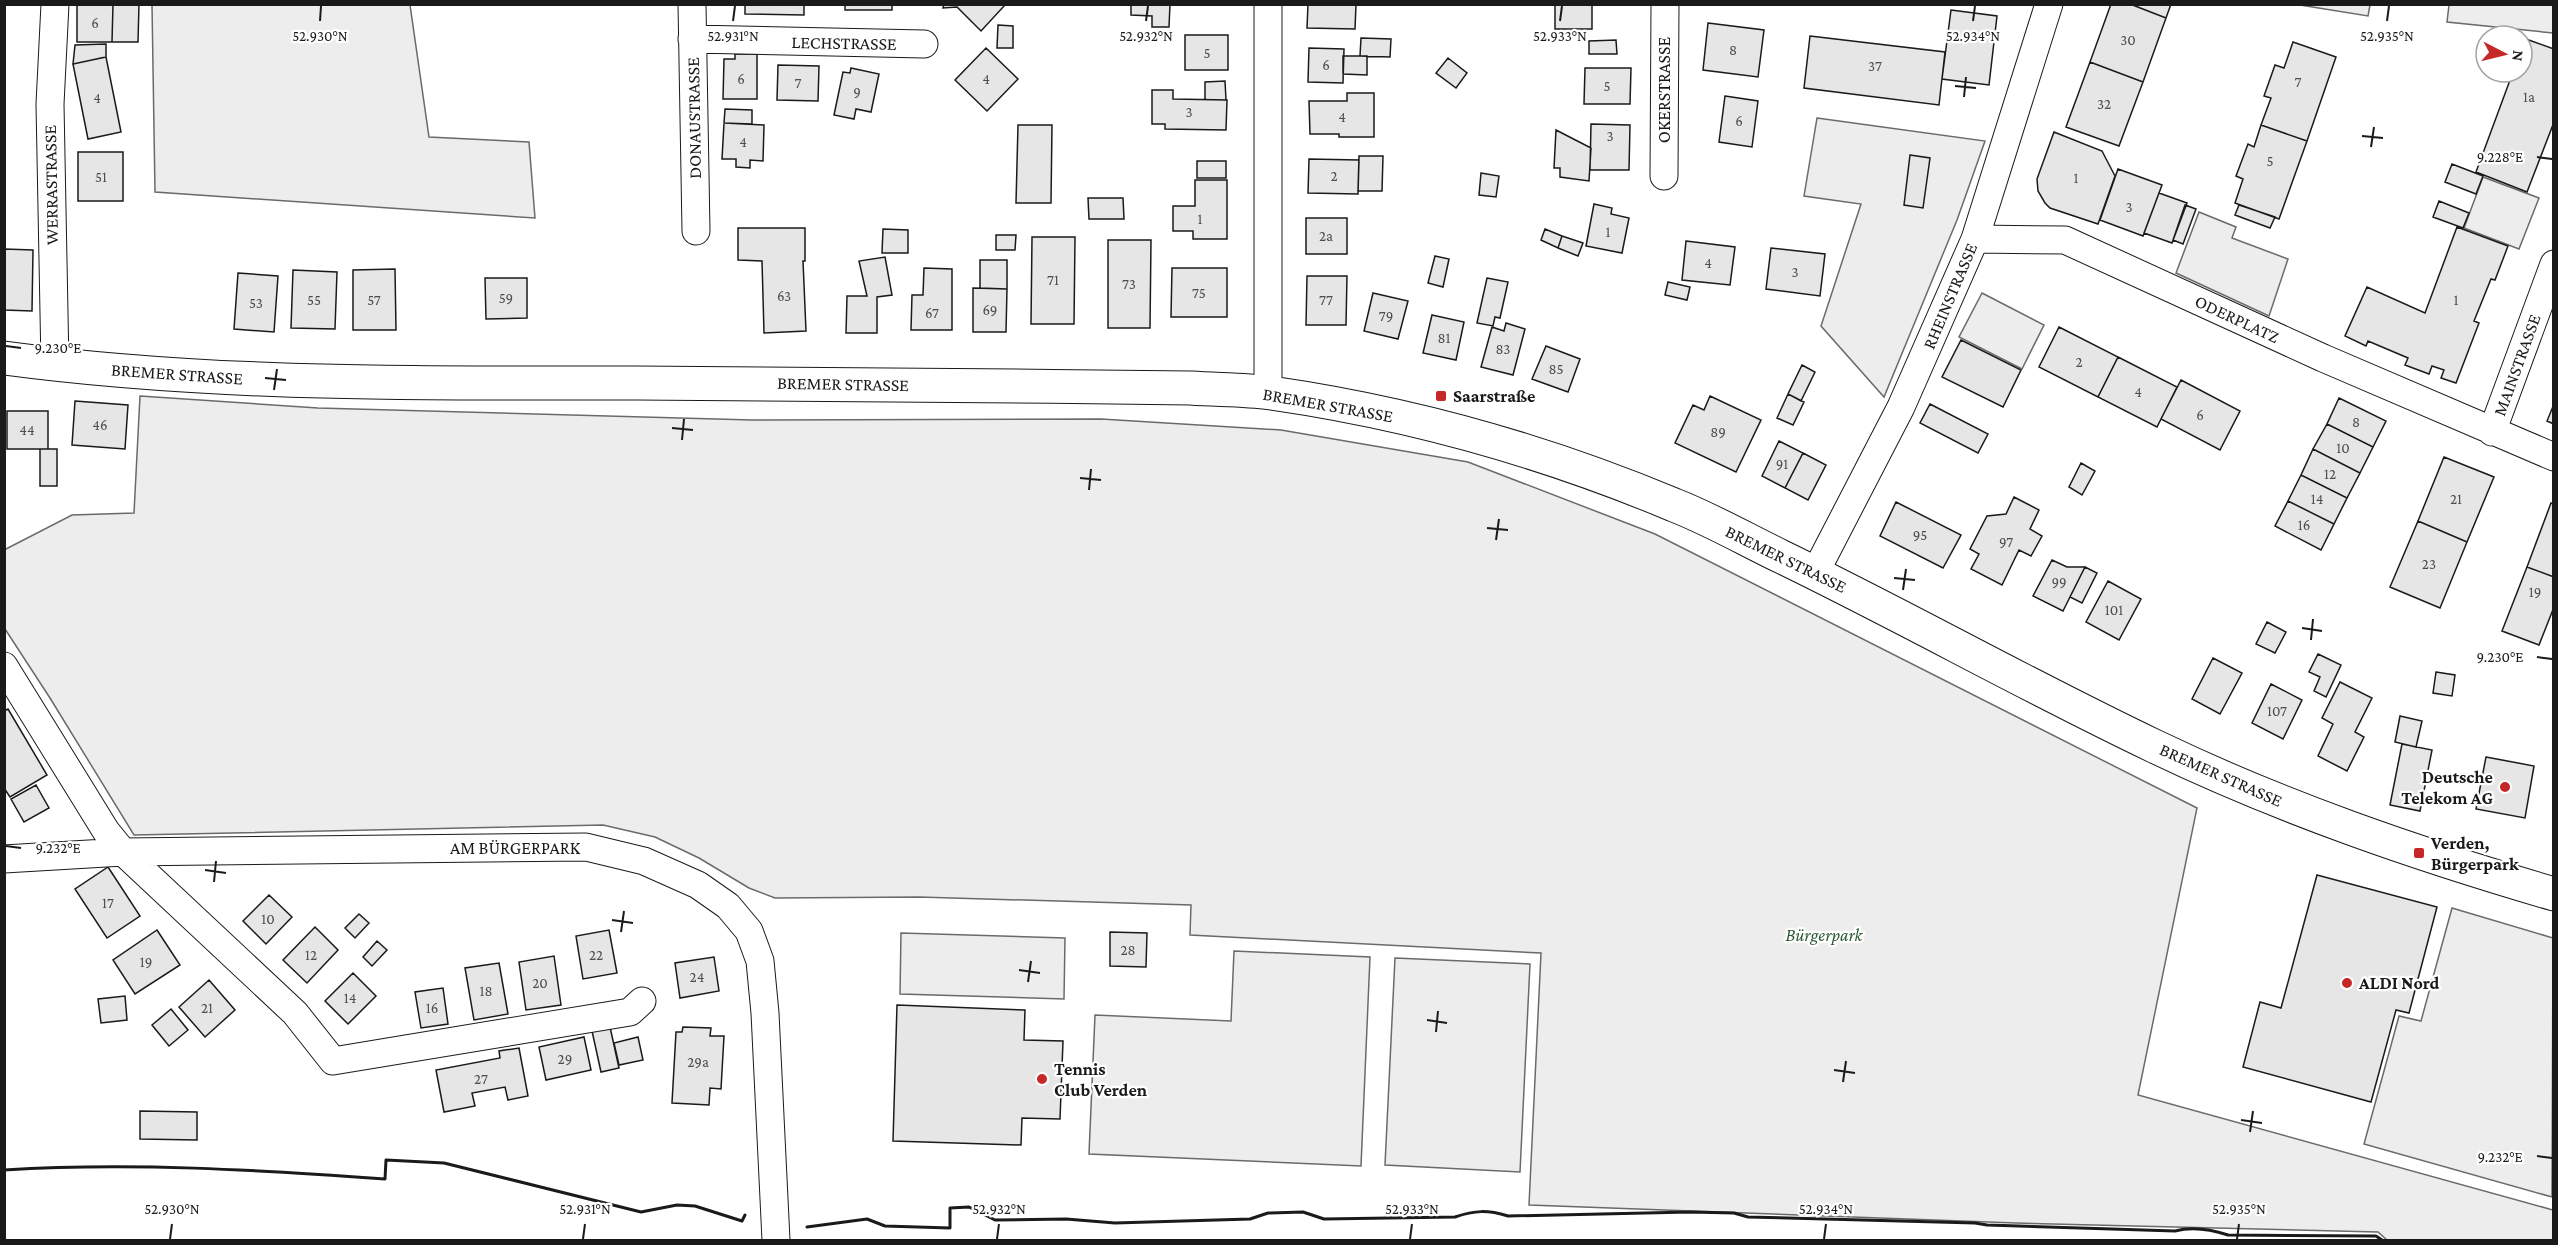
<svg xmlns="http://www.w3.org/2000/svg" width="2558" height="1245" font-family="'Crimson Pro',serif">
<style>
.built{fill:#ededed;stroke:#6a6a6a;stroke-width:1.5}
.building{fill:#e6e6e6;stroke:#1a1a1a;stroke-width:1.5}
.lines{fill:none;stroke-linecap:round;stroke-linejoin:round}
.minor-casing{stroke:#1a1a1a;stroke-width:29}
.major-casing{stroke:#1a1a1a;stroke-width:35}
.minor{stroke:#fff;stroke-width:27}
.major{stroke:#fff;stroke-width:33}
.wall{stroke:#1a1a1a;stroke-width:3}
.ticks{fill:none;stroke:#1a1a1a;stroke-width:2}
.poi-dot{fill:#c62828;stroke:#fff;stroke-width:2}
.labels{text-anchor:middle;stroke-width:4.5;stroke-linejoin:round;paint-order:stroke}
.number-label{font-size:15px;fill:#4d4d4d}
.street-label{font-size:18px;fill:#1a1a1a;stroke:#fff}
.poi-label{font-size:18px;font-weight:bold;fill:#1a1a1a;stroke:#fff;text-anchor:start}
.park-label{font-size:18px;font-style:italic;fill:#2b5a34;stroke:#fff}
.ticks-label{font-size:15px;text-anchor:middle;fill:#1a1a1a;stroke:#fff;stroke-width:4.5;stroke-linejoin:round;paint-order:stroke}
</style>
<rect width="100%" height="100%" fill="#fff"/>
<path class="built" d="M152,5H410L429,137L529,142L535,218L155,192Z
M2300,5H2370L2368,16Z
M2449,5H2553V33L2447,22Z
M1817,118L1985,141L1957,220L1884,397L1821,326L1861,204L1804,196Z
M2483,177L2539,198L2519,249L2464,228Z
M2199,212L2236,227L2232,238L2288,259L2269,316L2176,273Z
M1982,293L2044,325L2022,369L1959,337Z
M140,396L318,408L752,420L1101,419L1281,430L1468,462L1655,534L2197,808L2138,1095L2553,1210V1240H2387L2378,1232L2016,1223L1529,1205L1541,953L1190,935L1191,905L919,897L775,898L749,888L699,858L655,837L603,825L134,835L50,698L5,629L4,550L72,515L134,513Z
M2452,908L2553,938L2552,1197L2364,1144L2399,1016L2421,1021Z
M901,933L1065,938L1064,999L900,994Z
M1234,951L1370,957L1361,1166L1089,1154L1095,1015L1231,1021Z
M1395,958L1530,964L1520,1172L1385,1165Z"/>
<path class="building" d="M77,4H113L112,42H77Z
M113,4H139L138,42H112Z
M745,4H804V15L745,14Z
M845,4H892V10H845Z
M944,4H1005V5L981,31L957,7L943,8Z
M1131,4H1170L1169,27H1152V16L1131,15Z
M1308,4H1356L1355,29L1307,28Z
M1555,4H1592V29H1555Z
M2111,4H2130L2166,18L2143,82L2090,62Z
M2130,4H2171L2166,18Z
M1951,10L1997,16L1989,85L1942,79Z
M1708,23L1764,30L1758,77L1703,70Z
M998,25L1013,26V48H997Z
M1185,35H1228V70H1185Z
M1810,36L1945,52L1939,105L1804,88Z
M1361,38L1391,39L1390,57L1360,56Z
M2526,39L2554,49V122L2527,192L2476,172L2513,72H2522V49Z
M1616,40L1617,54H1589V41Z
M2293,42L2336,57L2307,141L2261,125L2271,98L2264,96L2275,65L2284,68Z
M106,44V57L73,64L75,45Z
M986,48L1018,79L987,111L955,80Z
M1309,48L1344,49L1343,83L1308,82Z
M735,54H757V99H723L724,59H735Z
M1343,56H1367V75L1343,74Z
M106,57L121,132L88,139L73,64Z
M1448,58L1467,73L1456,88L1436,73Z
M2090,62L2143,82L2119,146L2066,127Z
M778,65L819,66L818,101L777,100Z
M851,68L879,74L871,112L856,109L854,119L834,115L843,72L850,73Z
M1585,68H1631L1630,104H1584Z
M1225,81L1226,100H1205V82Z
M1152,90H1173V99L1227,100L1226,130L1165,129V124H1152Z
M1347,93H1374V137H1339V134H1310L1309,101H1347Z
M1725,96L1758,101L1752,147L1719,142Z
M725,109L752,110V124L724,123Z
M724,123L764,125L763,161L750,160V168L736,167V159H722Z
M1591,124L1630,125L1629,170H1590Z
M1018,125H1052L1051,203H1016Z
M2261,125L2307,141L2279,219L2235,203L2243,179L2236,176L2248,144L2254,147Z
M1556,130L1591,148L1589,181L1560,177V168H1554Z
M2054,132L2102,151L2115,176L2098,224L2050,208L2045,203L2038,191L2037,179Z
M78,152H123V201H78Z
M1910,155L1930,158L1923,208L1904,205Z
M1359,156H1383L1382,191H1358Z
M1309,159L1359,160L1358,194L1308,193Z
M1197,161H1226V178H1197Z
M2452,164L2483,176L2476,194L2445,182Z
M2118,169L2162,185L2143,236L2100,220Z
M1481,173L1499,176L1496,197L1479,195Z
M1195,180H1227V239H1193V231H1173V206H1195Z
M2159,193L2187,203L2172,243L2144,233Z
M1088,198H1123L1124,219H1089Z
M2439,201L2469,213L2463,228L2433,217Z
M1594,204L1612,208L1611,214L1629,218L1622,253L1586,246Z
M2185,205L2196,209L2183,244L2173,240Z
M2239,205L2275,217L2270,228L2235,215Z
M1306,218H1347V254H1306Z
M2457,227L2508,246L2495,280L2491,279L2474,321L2479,323L2456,383L2441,378L2444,370L2432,366L2429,374L2405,365L2408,358L2368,341L2366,346L2345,336L2367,287L2425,313Z
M738,228H805V261H803L806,331L764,333L762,261L738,260Z
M883,229L908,230V253H882Z
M1545,229L1562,236L1558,248L1541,240Z
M996,235H1016L1015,250H996Z
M1562,236L1583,243L1578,256L1558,248Z
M1032,237H1075L1074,324H1031Z
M1108,240H1151L1150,328H1108Z
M1686,241L1735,247L1730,285L1682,280Z
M1771,248L1825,254L1820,296L1766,289Z
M4,249L33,250L32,311L4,310Z
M1435,256L1449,259L1443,287L1428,283Z
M885,257L892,295L877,297V333H846L847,296H867L859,261Z
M980,260H1007V289L980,288Z
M924,268L952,269V330H911L912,295H923Z
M1172,268H1227V317H1171Z
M395,269L396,330H353V270Z
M293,270L337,272L335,329L291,328Z
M238,273L278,276L274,332L234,329Z
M1307,276H1347L1346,325H1306Z
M485,278H527V318L486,319Z
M1487,278L1508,282L1500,318L1495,317L1493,326L1477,323Z
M1668,282L1690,287L1687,300L1665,295Z
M973,288L1007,289L1006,332H973Z
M1373,293L1408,301L1398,339L1364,331Z
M1432,315L1464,322L1456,360L1423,353Z
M1506,323L1525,329L1513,375L1481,367L1492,327L1504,331Z
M2059,327L2118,357L2098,397L2039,367Z
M1961,340L2021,370L2003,407L1942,377Z
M1546,346L1580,359L1568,392L1532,379Z
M2118,357L2177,387L2157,427L2098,397Z
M1802,365L1815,372L1801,401L1788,394Z
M2181,380L2240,411L2220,450L2161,419Z
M1788,394L1804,402L1793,425L1777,418Z
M1710,396L1761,420L1736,472L1675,443L1693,405L1704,410Z
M2339,398L2386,421L2373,447L2327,424Z
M75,401L128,405L125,449L72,445Z
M1930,404L1988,434L1978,453L1920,423Z
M2554,404V424L2547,421Z
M7,411H48V449H7Z
M2327,424L2373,447L2360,473L2313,449Z
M1779,441L1803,453L1785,488L1762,476Z
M40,449H57V486H40Z
M2313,449L2360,473L2347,498L2301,475Z
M1803,453L1826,465L1808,500L1785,488Z
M2444,457L2494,477L2467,542L2418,521Z
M2081,463L2095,471L2082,495L2069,487Z
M2301,475L2347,498L2334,524L2288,501Z
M2014,497L2039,510L2030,529L2042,536L2031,556L2019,550L2002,585L1971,569L1979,554L1970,549L1987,516L2006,514Z
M2288,501L2334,524L2321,550L2275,526Z
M1896,502L1961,535L1943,568L1880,536Z
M2551,503L2554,504V577L2527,567Z
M2418,521L2467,542L2440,608L2390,587Z
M2052,560L2067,567H2085L2063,611L2033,596Z
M2085,567L2097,573L2082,603L2070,597Z
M2527,567L2554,577V607L2539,645L2502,631Z
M2108,581L2141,599L2119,640L2086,622Z
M2267,622L2286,632L2275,653L2256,644Z
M2318,654L2341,665L2326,697L2314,691L2320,677L2309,672Z
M2213,658L2242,673L2220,714L2192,699Z
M2436,672L2455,675L2452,696L2433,693Z
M2340,682L2372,698L2355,732L2364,737L2347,771L2318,756L2333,724L2322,718Z
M2271,684L2302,700L2283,739L2252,723Z
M8,709L47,775L10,797L4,788V711Z
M2400,716L2422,721L2416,747L2395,742Z
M2402,744L2432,750L2420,811L2390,805Z
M2486,757L2534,766L2525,818L2476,809Z
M36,785L49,808L24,822L11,799Z
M108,867L140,916L107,938L75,889Z
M2317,875L2437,907L2409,1013L2396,1010L2371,1102L2243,1067L2260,1002L2281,1008Z
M269,895L292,917L266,944L243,921Z
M359,914L369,923L355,938L345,928Z
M315,927L338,950L307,983L283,960Z
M157,930L180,965L135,994L113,960Z
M609,930L617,973L583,979L576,936Z
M1110,932L1147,933L1146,967L1110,966Z
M377,941L387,950L372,966L363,957Z
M554,956L561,1005L526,1010L519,962Z
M714,957L719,991L680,998L675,963Z
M499,963L508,1014L474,1020L465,968Z
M353,973L376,996L348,1024L325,1001Z
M209,980L235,1010L205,1037L179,1007Z
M443,988L448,1024L421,1028L415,992Z
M125,996L127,1020L101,1023L98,999Z
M897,1005L1025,1010L1024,1040L1063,1041L1060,1119L1022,1118L1021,1145L893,1141Z
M171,1009L188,1030L169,1046L152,1025Z
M610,1027L619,1068L601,1072L592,1031Z
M683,1027L711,1028L710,1036H724L721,1089L710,1088L709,1105L672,1103L676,1032H682Z
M584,1037L591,1070L546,1080L539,1047Z
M638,1037L643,1060L619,1065L614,1043Z
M519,1048L528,1096L508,1100L505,1087L472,1093L475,1106L444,1112L436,1070L500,1058L499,1051Z
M140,1111L197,1112V1140L140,1139Z"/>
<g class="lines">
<g class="minor-casing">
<path id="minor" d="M692,4L696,231
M692,39L924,44
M1664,176L1665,4
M1975,239L2065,240L2323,358L2554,457
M55,365L50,104L55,4
M1268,393V4
M2492,432L2554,264
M1815,573L1901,407L1975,239L2049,4
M4,666L106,831L123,852L295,1013L333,1061L630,1012L642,1001
M4,859L123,852L586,847L644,861L698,885L728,906L749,931L760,961L765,1013L776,1240"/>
</g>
<g class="major-casing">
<path id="major" d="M4,358C213,386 425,383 636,383C821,383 1006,386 1191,388C1217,390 1245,389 1271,393C1410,413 1545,451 1674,505C1710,519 1745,539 1780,556C1906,617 2028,686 2154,746C2283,808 2417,854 2554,894"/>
</g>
<use href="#minor" class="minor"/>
<use href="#major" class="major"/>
<path class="wall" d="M4,1170C131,1162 258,1170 385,1179L386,1160L444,1163L641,1212L677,1205L695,1206L742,1221L745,1215
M807,1227L867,1219L885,1226L950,1228V1208L969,1207L995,1220L1066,1219L1115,1223L1250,1219L1268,1213L1303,1212L1324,1219L1455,1217C1475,1210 1488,1210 1508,1216L1690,1212L1734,1213L1748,1217L1975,1223L1987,1225L2175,1231C2193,1226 2210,1229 2228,1235L2376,1236L2382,1240"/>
</g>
<path class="ticks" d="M320,21L321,6M733,21L735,6M1146,21L1148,6M1560,21L1562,6M1973,21L1975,6M2387,21L2389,6M1955,86L1976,88M1964,97L1966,77M2362,136L2383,138M2371,147L2374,127M2537,157L2552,159M6,346L21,348M265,378L286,380M274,390L277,369M672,428L693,430M682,440L684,419M1080,478L1101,480M1089,490L1091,469M1487,528L1508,530M1496,540L1499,519M1894,578L1915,580M1903,590L1906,569M2302,628L2322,631M2311,640L2313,619M2537,657L2552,659M6,846L21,848M205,870L226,873M214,882L216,861M612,920L633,923M621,932L624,911M1019,970L1040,973M1028,982L1031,961M1427,1020L1447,1023M1436,1032L1438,1011M1834,1070L1855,1073M1843,1082L1846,1061M2241,1120L2262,1123M2250,1132L2253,1111M2537,1156L2552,1158M170,1239L172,1224M583,1239L585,1224M997,1239L999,1224M1410,1239L1412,1224M1824,1239L1826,1224M2237,1239L2239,1224"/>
<g class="poi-dot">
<rect x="1435" y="390" width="12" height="12" rx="3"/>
<circle cx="2505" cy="787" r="6"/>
<rect x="2413" y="847" width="12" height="12" rx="3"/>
<circle cx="2347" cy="983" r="6"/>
<circle cx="1042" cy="1079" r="6"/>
</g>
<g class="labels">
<g class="number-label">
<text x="95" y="28">6</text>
<text x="2128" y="45">30</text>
<text x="1733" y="55">8</text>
<text x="1207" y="58">5</text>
<text x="1326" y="70">6</text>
<text x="1875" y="71">37</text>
<text x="741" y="84">6</text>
<text x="986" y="84">4</text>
<text x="2298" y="87">7</text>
<text x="798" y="88">7</text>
<text x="1607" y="91">5</text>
<text x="857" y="97">9</text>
<text x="2529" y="102">1a</text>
<text x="97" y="103">4</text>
<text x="2104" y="109">32</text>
<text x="1189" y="117">3</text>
<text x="1342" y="122">4</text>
<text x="1739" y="126">6</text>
<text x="1610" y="141">3</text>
<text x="743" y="147">4</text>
<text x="2270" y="166">5</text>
<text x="1334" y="181">2</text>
<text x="101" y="182">51</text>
<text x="2076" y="183">1</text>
<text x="2129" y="212">3</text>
<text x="1200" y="224">1</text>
<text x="1608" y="237">1</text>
<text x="1326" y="241">2a</text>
<text x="1708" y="268">4</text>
<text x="1795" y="277">3</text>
<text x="1053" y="285">71</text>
<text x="1129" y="289">73</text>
<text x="1199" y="298">75</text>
<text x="784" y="301">63</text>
<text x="506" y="303">59</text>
<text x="314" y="305">55</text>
<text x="374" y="305">57</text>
<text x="1326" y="305">77</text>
<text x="2456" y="305">1</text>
<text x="256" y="308">53</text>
<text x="990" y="315">69</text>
<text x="932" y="318">67</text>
<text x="1386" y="321">79</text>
<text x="1444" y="343">81</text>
<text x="1503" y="354">83</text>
<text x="2079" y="367">2</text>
<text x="1556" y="374">85</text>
<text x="2138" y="397">4</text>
<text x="2200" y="420">6</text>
<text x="2356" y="427">8</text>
<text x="100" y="430">46</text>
<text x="27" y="435">44</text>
<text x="1718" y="437">89</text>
<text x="2343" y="453">10</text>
<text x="1782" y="469">91</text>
<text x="2330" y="479">12</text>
<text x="2317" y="504">14</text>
<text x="2456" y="504">21</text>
<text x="2304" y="530">16</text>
<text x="1920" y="540">95</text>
<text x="2006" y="547">97</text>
<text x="2429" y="569">23</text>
<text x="2059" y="587">99</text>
<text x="2535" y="597">19</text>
<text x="2114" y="615">101</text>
<text x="2277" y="716">107</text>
<text x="108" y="908">17</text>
<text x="268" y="924">10</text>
<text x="1128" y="955">28</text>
<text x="311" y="960">12</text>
<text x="596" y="960">22</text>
<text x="146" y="967">19</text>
<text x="697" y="982">24</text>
<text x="540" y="988">20</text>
<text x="486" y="996">18</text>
<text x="350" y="1003">14</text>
<text x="207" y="1013">21</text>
<text x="432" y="1013">16</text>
<text x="565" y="1064">29</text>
<text x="698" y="1067">29a</text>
<text x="481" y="1084">27</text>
</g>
<g class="street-label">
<text transform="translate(844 43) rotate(1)" y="6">LECHSTRASSE</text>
<text transform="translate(1664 90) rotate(-90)" y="6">OKERSTRASSE</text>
<text transform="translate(694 118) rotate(-91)" y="6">DONAUSTRASSE</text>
<text transform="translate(51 185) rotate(-91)" y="6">WERRASTRASSE</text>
<text transform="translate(1950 296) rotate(-67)" y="6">RHEINSTRASSE</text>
<text transform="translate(2237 319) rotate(25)" y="6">ODERPLATZ</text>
<text transform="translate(2517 365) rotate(-70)" y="6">MAINSTRASSE</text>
<text transform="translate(177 374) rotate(4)" y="6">BREMER STRASSE</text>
<text transform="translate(843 384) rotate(1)" y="6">BREMER STRASSE</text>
<text transform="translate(1328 405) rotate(10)" y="6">BREMER STRASSE</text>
<text transform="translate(1786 559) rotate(26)" y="6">BREMER STRASSE</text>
<text transform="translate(2221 775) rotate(24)" y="6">BREMER STRASSE</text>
<text x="515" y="854">AM BÜRGERPARK</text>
</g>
<g class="poi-label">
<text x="1453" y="402">Saarstraße</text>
<text x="2493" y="783" text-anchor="end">Deutsche<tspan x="2493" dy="21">Telekom AG</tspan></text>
<text x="2431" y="849">Verden,<tspan x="2431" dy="21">Bürgerpark</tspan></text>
<text x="2359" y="989">ALDI Nord</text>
<text x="1054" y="1075">Tennis<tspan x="1054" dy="21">Club Verden</tspan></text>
</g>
<g class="park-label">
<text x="1824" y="941">Bürgerpark</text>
</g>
</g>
<g class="ticks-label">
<text x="320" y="41">52.930°N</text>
<text x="733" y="41">52.931°N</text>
<text x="1146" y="41">52.932°N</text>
<text x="1560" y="41">52.933°N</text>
<text x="1973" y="41">52.934°N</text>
<text x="2387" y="41">52.935°N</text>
<text x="2500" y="162">9.228°E</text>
<text x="58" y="353">9.230°E</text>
<text x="2500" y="662">9.230°E</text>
<text x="58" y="853">9.232°E</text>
<text x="2500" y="1162">9.232°E</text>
<text x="172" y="1214">52.930°N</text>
<text x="585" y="1214">52.931°N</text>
<text x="999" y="1214">52.932°N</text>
<text x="1412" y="1214">52.933°N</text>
<text x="1826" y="1214">52.934°N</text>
<text x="2239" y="1214">52.935°N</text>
</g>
<rect width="2558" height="1245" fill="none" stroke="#1a1a1a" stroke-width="12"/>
<g transform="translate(2504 54) rotate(97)"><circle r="28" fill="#ffffff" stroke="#a3a3a3" stroke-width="1.5"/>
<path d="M0-4.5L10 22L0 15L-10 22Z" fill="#c62828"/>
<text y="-9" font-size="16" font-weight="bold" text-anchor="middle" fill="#1a1a1a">N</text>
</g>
</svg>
